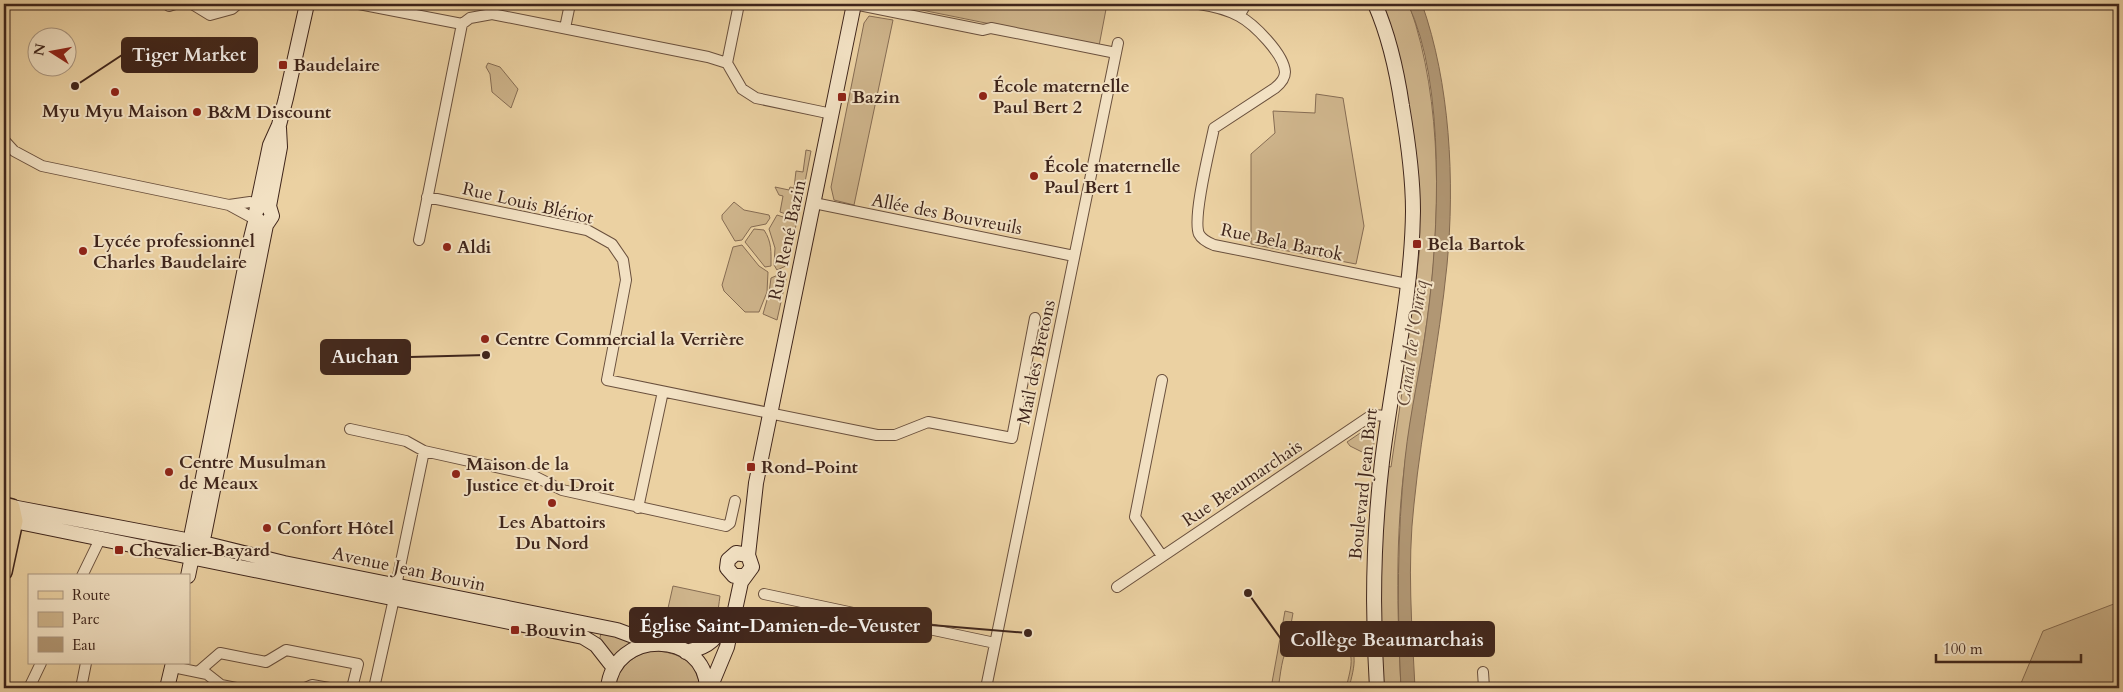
<svg xmlns="http://www.w3.org/2000/svg" width="2123" height="692" font-family="Cardo,serif">
<style>
.green{fill:#ceb48b;stroke:#866c53}
.water{fill:#b19774;stroke:#836950}
.lines{fill:none;stroke-linecap:round;stroke-linejoin:round}
.street-casing{stroke:#6a503d;stroke-width:12}
.secondary-casing{stroke:#3f251b;stroke-width:16}
.primary-casing{stroke:#3f251b;stroke-width:18}
.street{stroke:#f2e1c3;stroke-width:10}
.secondary{stroke:#f2e1c3;stroke-width:14}
.primary{stroke:#ebd1a2;stroke-width:15}
.poi-dot{fill:#8f2418;stroke:#f2e1c3;stroke-width:2}
.labels{text-anchor:middle;stroke-width:4;stroke-linejoin:round;paint-order:stroke}
.poi-label{font-size:18px;font-weight:bold;fill:#3f251b;stroke:#f2e1c3;text-anchor:start}
.street-label{font-size:18px;fill:#3f251b;stroke:#f2e1c3}
.water-label{font-size:19px;font-style:italic;fill:#614736;stroke:#f2e1c3}
.leader{fill:none;stroke:#3f251b;stroke-width:2}
.callout-dot{fill:#3f251b;stroke:#f2e1c3;stroke-width:2}
.callout{fill:#3f251b;stroke:#3f251b;stroke-width:2}
.callout-label{font-size:19px;text-anchor:middle;font-weight:bold;fill:#fff}
</style>
<rect width="100%" height="100%" fill="#ebd1a2"/>
<filter id="stains"><feTurbulence type="fractalNoise" baseFrequency=".004" numOctaves="4"/><feColorMatrix values="0 0 0 0 .2 0 0 0 0 .09 0 0 0 0 .02 0 0 0 .5 -.17"/></filter>
<radialGradient id="worn" r=".72"><stop offset=".6" stop-color="#630" stop-opacity="0"/><stop offset="1" stop-color="#630" stop-opacity=".3"/></radialGradient>
<path class="green" d="M892,4H1107L1099,46Z
M1381,4H1408L1410,7C1443,101 1441,222 1427,321C1421,366 1412,410 1406,455C1395,532 1397,610 1401,688H1383L1379,585L1387,466L1391,467L1402,392L1397,391L1412,311L1420,247L1419,242L1416,241Z
M869,16L893,20L854,205L834,200L831,187L864,23Z
M488,63L500,67L518,89L511,108L492,92L490,74L486,67Z
M1316,94L1343,98L1364,226L1356,264L1251,244V154L1275,133L1273,111L1315,113Z
M806,150L811,151L798,218L780,212L783,196L779,195L775,187L789,190L790,187L794,188L796,171L803,172Z
M734,202L744,210L769,215L770,218L766,224L751,227L742,240L735,241L722,219V215Z
M777,215L793,220L796,225L788,265L777,270L774,265L775,248L769,229Z
M754,229L764,230C772,242 771,252 771,266L765,267L745,242Z
M742,245L759,266L768,272L767,292L759,312H745L724,291L722,285L733,247Z
M778,275L786,279L777,320L763,314L769,293L771,278Z
M1366,429H1370L1375,435L1372,457L1350,446L1347,442Z
M673,586L720,596C718,610 717,629 704,636L671,628L666,617Z
M2119,602V688H2019L2043,631Z
M1285,611L1293,613L1288,641C1292,637 1297,632 1303,629C1325,619 1350,635 1354,657C1355,667 1351,679 1349,688H1346C1348,679 1352,667 1351,658C1347,628 1306,619 1290,644C1281,656 1281,674 1278,688H1271Z
M601,633L633,641L632,643L614,659L599,642Z
M649,650C675,652 697,658 700,688H614C619,666 630,659 649,650Z"/>
<path class="water" d="M1408,4H1422C1450,83 1455,181 1447,265C1439,345 1422,424 1414,504C1407,565 1412,627 1415,688H1401C1397,611 1397,536 1405,459C1410,412 1421,367 1427,321C1439,234 1446,83 1408,4Z"/>
<g class="lines">
<g class="street-casing">
<path id="street" d="M192,4L210,15L232,9L238,4
M359,4L462,24L470,18L492,14L708,57L727,63L742,89L756,98L832,114
M854,4L983,30L991,28L1116,53
M1199,4C1213,6 1226,9 1239,16C1254,24 1284,54 1285,72C1285,79 1280,84 1275,88L1214,128C1210,148 1192,218 1199,234C1202,240 1209,243 1214,245L1407,284
M169,6L175,4
M1239,16L1246,4
M565,28L570,4
M727,63L739,4
M4,140L14,151L42,166L229,205L251,217L257,218
M427,197L587,230L612,244L623,260L626,280L607,380L877,435H895L928,422L1012,438L1035,318
M814,203L1074,256
M229,205L250,202L258,205
M419,240L462,24
M1162,380L1135,517L1162,556
M350,429L406,441L424,451L532,475L562,490L726,526L730,523L735,501
M638,508L662,396
M82,576L100,539
M397,581L424,451
M1117,587L1372,415L1388,416
M764,594L995,643
M173,667L207,674L221,685L236,688
M198,672L220,653L266,662L286,650L358,664L352,688
M1483,672L1484,688
M29,688L41,663
M81,688L86,663
M305,688L312,685L329,688
M374,688L393,603
M986,688L1118,43"/>
</g>
<g class="secondary-casing">
<path id="secondary" d="M1375,4C1389,36 1397,72 1402,106C1408,141 1413,175 1413,211C1412,295 1392,379 1382,462C1373,538 1372,612 1377,688
M269,206L280,147L279,128
M256,212L270,145L279,125L286,98L307,4
M195,542L204,535L266,225L272,216L269,206L258,205
M748,555L756,483L854,4
M188,576L195,542L192,532L251,238L255,222L258,220
M686,652C709,647 720,638 725,615
M614,668L596,645L583,637L4,519L12,507L207,544L284,563L617,630L652,643
M167,688L173,663
M608,688C614,628 705,630 707,688
M710,688L727,647L741,582L752,567L748,555L736,553L728,560L727,568L734,576H745"/>
</g>
<g class="primary-casing">
<path id="primary" d="M4,505L12,507L15,521L4,572"/>
</g>
<use href="#street" class="street"/>
<use href="#secondary" class="secondary"/>
<use href="#primary" class="primary"/>
</g>
<g class="poi-dot">
<rect x="278" y="60" width="10" height="10" rx="2.5"/>
<circle cx="115" cy="92" r="5"/>
<circle cx="983" cy="96" r="5"/>
<rect x="837" y="92" width="10" height="10" rx="2.5"/>
<circle cx="197" cy="112" r="5"/>
<circle cx="1034" cy="176" r="5"/>
<rect x="1412" y="239" width="10" height="10" rx="2.5"/>
<circle cx="447" cy="247" r="5"/>
<circle cx="83" cy="251" r="5"/>
<circle cx="485" cy="339" r="5"/>
<rect x="746" y="462" width="10" height="10" rx="2.5"/>
<circle cx="169" cy="472" r="5"/>
<circle cx="456" cy="474" r="5"/>
<circle cx="552" cy="503" r="5"/>
<circle cx="267" cy="528" r="5"/>
<rect x="114" y="545" width="10" height="10" rx="2.5"/>
<rect x="510" y="625" width="10" height="10" rx="2.5"/>
</g>
<g class="labels">
<g class="poi-label">
<text x="293" y="71">Baudelaire</text>
<text x="993" y="92">École maternelle<tspan x="993" dy="21">Paul Bert 2</tspan></text>
<text x="852" y="103">Bazin</text>
<text x="115" y="117" text-anchor="middle">Myu Myu Maison</text>
<text x="207" y="118">B&amp;M Discount</text>
<text x="1044" y="172">École maternelle<tspan x="1044" dy="21">Paul Bert 1</tspan></text>
<text x="93" y="247">Lycée professionnel<tspan x="93" dy="21">Charles Baudelaire</tspan></text>
<text x="1427" y="250">Bela Bartok</text>
<text x="457" y="253">Aldi</text>
<text x="495" y="345">Centre Commercial la Verrière</text>
<text x="179" y="468">Centre Musulman<tspan x="179" dy="21">de Meaux</tspan></text>
<text x="466" y="470">Maison de la<tspan x="466" dy="21">Justice et du Droit</tspan></text>
<text x="761" y="473">Rond-Point</text>
<text x="552" y="528" text-anchor="middle">Les Abattoirs<tspan x="552" dy="21">Du Nord</tspan></text>
<text x="277" y="534">Confort Hôtel</text>
<text x="129" y="556">Chevalier Bayard</text>
<text x="525" y="636">Bouvin</text>
</g>
<g class="street-label">
<text transform="translate(528 203) rotate(13)" y="6">Rue Louis Blériot</text>
<text transform="translate(947 214) rotate(11)" y="6">Allée des Bouvreuils</text>
<text transform="translate(787 240) rotate(-78)" y="6">Rue René Bazin</text>
<text transform="translate(1282 242) rotate(12)" y="6">Rue Bela Bartok</text>
<text transform="translate(1036 362) rotate(-78)" y="6">Mail des Bretons</text>
<text transform="translate(1242 483) rotate(-34)" y="6">Rue Beaumarchais</text>
<text transform="translate(1363 484) rotate(-84)" y="6">Boulevard Jean Bart</text>
<text transform="translate(409 569) rotate(12)" y="6">Avenue Jean Bouvin</text>
</g>
<g class="water-label">
<text transform="translate(1411 343) rotate(-82)" y="7">Canal de l'Ourcq</text>
</g>
</g>
<path class="leader" d="M75 86L122 55M486 355L410 357M1028 633L931 625M1248 593L1281 639"/>
<g class="callout-dot">
<circle cx="75" cy="86" r="5"/>
<circle cx="486" cy="355" r="5"/>
<circle cx="1028" cy="633" r="5"/>
<circle cx="1248" cy="593" r="5"/>
</g>
<g class="callout">
<rect x="122" y="38" width="135" height="34" rx="5"/>
<rect x="321" y="340" width="89" height="34" rx="5"/>
<rect x="630" y="608" width="301" height="34" rx="5"/>
<rect x="1281" y="622" width="213" height="34" rx="5"/>
</g>
<g class="callout-label">
<text x="189" y="61">Tiger Market</text>
<text x="365" y="363">Auchan</text>
<text x="780" y="632">Église Saint-Damien-de-Veuster</text>
<text x="1387" y="646">Collège Beaumarchais</text>
</g>
<rect width="2123" height="692" fill="none" stroke="#ebd1a2" stroke-width="20"/>
<rect x="5" y="5" width="2113" height="682" fill="none" stroke="#3f251b" stroke-width="2.5"/>
<rect x="10" y="10" width="2103" height="672" fill="none" stroke="#3f251b"/>
<rect x="28" y="574" width="162" height="90" fill="#f2e1c3" stroke="#aa9680"/>
<rect x="38" y="591" width="25" height="8" fill="#ebd1a2" stroke="#aa9680"/>
<text x="72" y="600" font-size="15" fill="#3f251b">Route</text>
<rect x="38" y="612" width="25" height="15" fill="#ceb48b" stroke="#aa9680"/>
<text x="72" y="624" font-size="15" fill="#3f251b">Parc</text>
<rect x="38" y="637" width="25" height="15" fill="#b19774" stroke="#aa9680"/>
<text x="72" y="650" font-size="15" fill="#3f251b">Eau</text>
<g transform="translate(52 52) rotate(281)"><circle r="24" fill="#f2e1c3" stroke="#aa9680"/>
<path d="M0-4L9 19L0 12L-9 19Z" fill="#8f2418"/>
<text y="-8" font-size="14" font-weight="bold" text-anchor="middle" fill="#3f251b">N</text>
</g>
<path d="M1936 654v8h145v-8" fill="none" stroke="#3f251b" stroke-width="2.5"/>
<text x="1943" y="654" font-size="15" fill="#3f251b" stroke="#f2e1c3" stroke-width="4" paint-order="stroke">100 m</text>
<rect width="100%" height="100%" filter="url(#stains)"/>
<rect width="100%" height="100%" fill="url(#worn)"/>
</svg>
